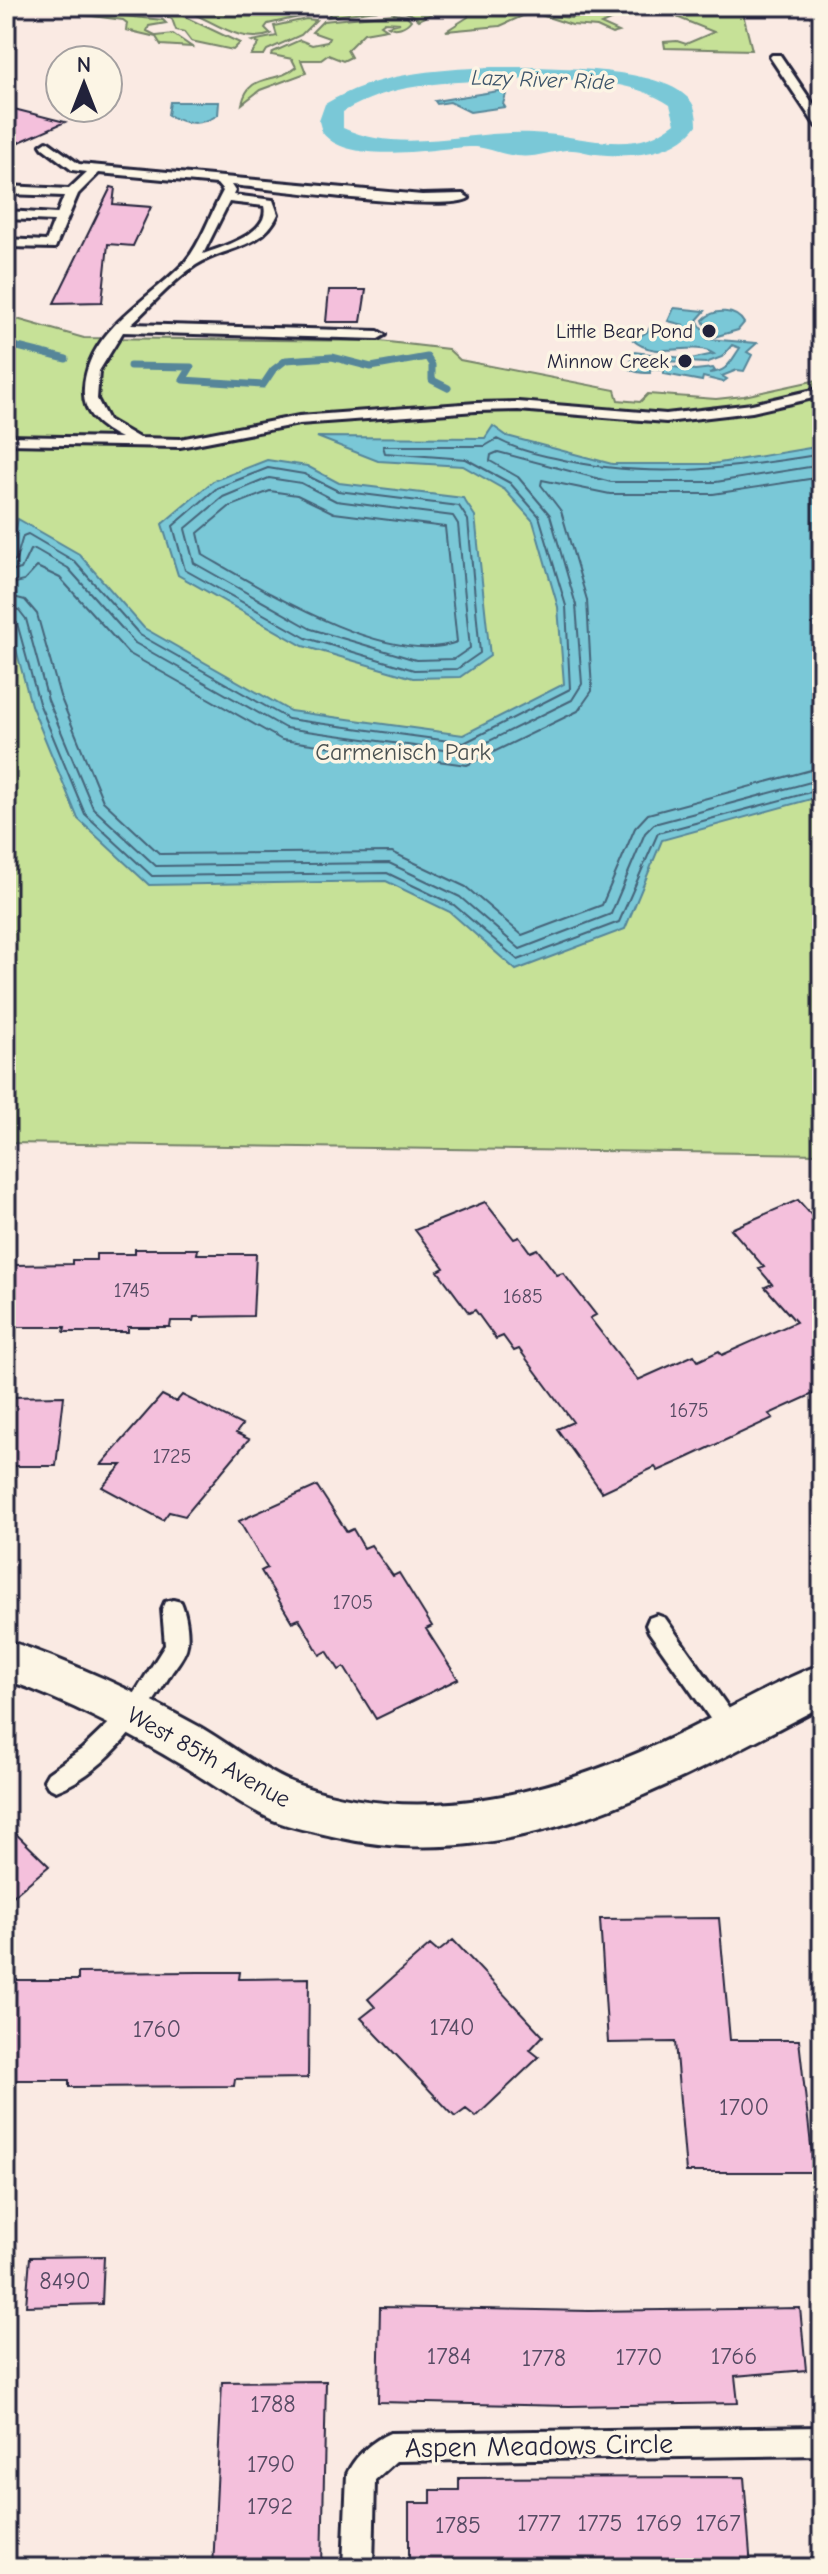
<svg xmlns="http://www.w3.org/2000/svg" width="828" height="2574" font-family="'Comic Neue',sans-serif">
<style>
.green{fill:#c6e197;stroke:#748269;stroke-width:2}
.water{fill:#7ac8d7;stroke:#578699;stroke-width:2;fill-rule:evenodd}
.lines{fill:none;stroke-linecap:round;stroke-linejoin:round}
.shore{stroke:#456479;stroke-width:2}
.stream{stroke:#578699;stroke-width:7}
.canal{fill:#7ac8d7;fill-rule:evenodd}
.building{fill:#f4c0dc;stroke:#22223b;stroke-width:2}
.service-casing{stroke:#22223b;stroke-width:6}
.minor-casing{stroke:#22223b;stroke-width:6}
.service{fill:#fcf5e5;fill-rule:evenodd}
.minor{fill:#fcf5e5;fill-rule:evenodd}
.poi-dot{fill:#22223b;stroke:#fcf5e5;stroke-width:3}
.labels{text-anchor:middle;stroke-width:7;stroke-linejoin:round;paint-order:stroke}
.far-poi-label{font-size:20px;fill:#22223b;stroke:#fcf5e5;text-anchor:end}
.number-label{font-size:20px;fill:#564a63}
.far-water-label{font-size:22px;font-style:italic;fill:#3c546a;stroke:#fcf5e5}
.park-label{font-size:24px;fill:#4b5252;stroke:#fcf5e5}
.street-label{font-size:24px;fill:#22223b;stroke:#fcf5e5}
.near-number-label{font-size:24px;fill:#564a63}
.near-street-label{font-size:28px;fill:#22223b;stroke:#fcf5e5}
</style>
<rect width="100%" height="100%" fill="#faeae3"/>
<filter id="ink" filterUnits="userSpaceOnUse"><feTurbulence type="fractalNoise" baseFrequency=".0125" numOctaves="2"/><feDisplacementMap in="SourceGraphic" scale="16" xChannelSelector="R" yChannelSelector="G"/><feConvolveMatrix kernelMatrix="1 2 1 2 8 2 1 2 1" color-interpolation-filters="sRGB"/></filter>
<g filter="url(#ink)">
<path class="green" d="M136,6H162L144,15H114L163,20L166,23L149,26L147,31L157,36L173,34L192,47L161,45L156,37L126,30L127,23L123,20L85,15L90,11Z
M179,6L183,16L240,43L233,50L191,41L184,32L176,30L172,19L165,16L169,8Z
M329,6L419,8L434,13L419,20C399,0 353,15 328,17L332,10Z
M463,6H498L527,14L500,26L446,31L468,17L469,12Z
M599,6H642L601,24L619,32L612,34L597,27L572,25L541,15L572,18Z
M666,6H741L752,50L665,48L664,42L677,41L686,44L714,32L679,18L686,14Z
M280,10L299,17L268,24L265,28L271,34C244,45 217,24 192,13L258,14Z
M394,14L407,16L411,20C406,27 395,31 388,26L400,23L385,22L381,25L387,29L364,33L347,50L351,57L343,61L328,55L321,60H301L306,73L260,90L242,104C249,71 276,85 296,67L292,59L272,55L273,52L300,40L312,45L327,42L329,38L312,32L323,21Z
M306,19L316,20L301,35L267,50L264,55H251L259,44L252,41L277,36L274,26Z
M6,316L84,338L380,341L448,349L460,360L615,390L618,400L640,402L648,394L716,399L744,396L822,379V1154L6,1143Z"/>
<path class="water" d="M504,90L506,94L503,104L505,107L470,112L450,102L437,104L435,101Z
M170,102H219L218,115C200,126 186,125 168,115Z
M674,308L705,311L697,320L702,329L706,328L703,320C714,308 736,309 744,323L738,330L707,339L757,343L747,352L752,355L744,371L737,370L722,376L727,379L723,382L703,377L702,381L664,374V370L650,369V373C640,373 630,372 623,364H630L632,357L629,355L634,352L691,359L714,354C694,339 657,362 633,340L647,332L651,326L676,332L684,330L680,326L684,325L668,321ZM732,345L740,348C730,362 728,372 709,373L715,371L713,368L695,370L639,362L642,360L706,363L722,357Z
M493,426L507,436L612,464H713L822,446V796L662,840L625,929L516,970L450,912L386,881L149,885L78,819L31,705L6,612V570L18,519L79,554L144,628L290,711L463,735L564,684L558,607L533,521L505,490L463,466L378,461L317,437L485,438Z
M267,460L307,466L339,483L463,498L475,516L490,656L460,677L413,678L303,646L178,575L162,524L213,481Z"/>
<g class="lines">
<path class="shore" d="M268,468L304,474L338,491L459,506L468,520L480,653L457,669L414,670L306,638L185,570L173,526L217,488Z
M269,478L301,483L336,501L453,516L458,524L470,648L454,659L416,660L311,629L194,563L185,529L223,497Z
M270,491L297,495L334,513L445,527L457,642C388,668 262,589 203,555L198,533L229,507Z
M6,563L16,560L23,536L28,534L74,561L140,635L288,719L464,743L570,689L566,606L539,516L510,483L466,459L385,453L383,446H485L497,439C515,449 535,454 555,458C645,480 732,469 822,454
M6,573L21,569L30,550L35,549L68,568L135,643L285,728L465,753L572,700L582,684L576,605L550,515L518,477L490,461L491,455L498,452L611,482H716L822,465
M6,585L24,581L37,567L60,578L128,653L282,740L467,765L578,711L592,691L587,600L561,511L541,485L542,480L610,494H713L822,477
M6,595L25,600L37,614L60,696L103,801L160,854L392,852L466,887L522,935L602,905L635,828L648,814L822,767
M6,607L19,610L26,619L48,700L93,808L156,866L389,863L460,897L520,949L611,914L645,833L654,824L822,779
M6,617L17,623L39,703L85,814L152,876L387,873L454,905L518,960L619,922L658,833L822,789"/>
<path class="stream" d="M6,344L66,359
M130,366L191,367L183,380L263,385L273,370L286,360L332,357L371,367L427,357L432,365V380L448,388"/>
<path class="canal" d="M492,67C536,67 655,65 687,97C695,104 697,114 697,125C676,155 629,158 596,154C587,153 575,149 566,150C549,152 535,158 517,156C503,155 489,148 476,147C438,146 348,168 322,132L319,121L325,104C377,73 433,70 492,67ZM492,80C548,80 622,73 670,105L675,123C663,132 651,139 636,141C601,146 567,134 532,133C471,130 401,155 343,128V112C390,84 439,83 492,80Z"/>
</g>
<path class="building" d="M6,107L65,122L6,148Z
M111,187L115,188L113,204L151,207L133,246L108,244L102,302L54,303Z
M329,290H366L361,322H326Z
M798,1200L822,1227V1390L769,1414L773,1418L687,1458L658,1471L655,1467L602,1492L557,1429L573,1422L519,1349L514,1351L503,1336L496,1339L475,1310L469,1313L438,1271L444,1268L415,1230L485,1202L514,1239L519,1237L530,1252L537,1249L557,1275L563,1273L596,1315L590,1318L638,1380L694,1355L698,1361L719,1351L722,1355L796,1322L765,1287L772,1284L759,1269L764,1267L731,1229Z
M135,1249H198L197,1254H256L253,1316L194,1317L193,1321H171L170,1327H128V1332H64L65,1327H6L14,1265L72,1264V1260H96V1254H135Z
M162,1395L176,1402L182,1395L242,1425L236,1433L249,1439L185,1516L169,1512L163,1520L102,1487L122,1465H101Z
M64,1396L56,1466H6V1397Z
M317,1486L347,1532L353,1529L364,1548L371,1545L393,1576L399,1573L432,1626L426,1629L458,1679L376,1719L344,1667L339,1670L327,1651L320,1655L299,1619L292,1622L261,1571L267,1568L239,1521Z
M6,1824L49,1866L6,1902Z
M719,1918L730,2040H799L814,2172H686L675,2042L608,2043L600,1919Z
M453,1940L543,2036L530,2050L539,2057L476,2117L466,2109L455,2117L361,2018L375,2007L368,1999L430,1945L438,1952Z
M199,1972H240L239,1979L309,1978L308,2078L235,2079L234,2086L69,2087V2080H6V1980H78V1973Z
M104,2256L102,2304L26,2306L30,2257Z
M380,2307L589,2311L800,2308L806,2370L735,2376L738,2403L569,2406L378,2402Z
M326,2381L322,2568H213L222,2382Z
M744,2477L751,2568H409V2503H431V2490H459V2478Z"/>
<g class="lines">
<g class="service-casing">
<path id="service" d="M772,55H780L822,117V130L816,126L770,57Z
M47,141L79,164L422,195L463,194L469,198C448,213 268,188 231,185L235,191L233,195L273,200L278,214C263,249 224,247 196,265C172,281 152,305 131,324L378,331L385,335L378,339L123,332L99,371L97,399L108,420L139,438L180,439L299,416L476,403L518,402L666,414L752,404L822,388V396L752,412L666,422L518,410L476,411L299,424L180,447L6,444V436L121,438C99,427 82,414 84,388C88,329 149,301 185,262C201,243 211,213 223,191L217,184L99,173L78,194L55,248L6,247V239L46,241L54,221L6,219V211L57,214L64,196L6,194V186L69,189L87,172L72,170L43,148L41,145ZM229,202L264,206C271,233 222,247 203,254Z
M173,1600L181,1602C186,1613 189,1633 187,1645C186,1654 177,1665 172,1672C145,1717 108,1771 56,1791L48,1787L44,1780L48,1773L82,1749L126,1707L165,1645L162,1609L165,1602Z
M657,1615L665,1618L739,1723L743,1730L739,1737L731,1740L723,1737L649,1632L646,1625L649,1618Z
M822,2427V2455L396,2461L375,2480L373,2568H343L347,2474C354,2457 373,2440 390,2433Z"/>
</g>
<g class="minor-casing">
<path id="minor" d="M6,1640C74,1663 137,1692 200,1727C229,1744 269,1775 299,1785C426,1829 559,1792 675,1736C724,1713 771,1683 822,1664V1706C667,1787 512,1878 332,1836C312,1831 292,1828 273,1820C243,1806 214,1785 185,1767C128,1733 69,1701 6,1680Z"/>
</g>
<use href="#service" class="service"/>
<use href="#minor" class="minor"/>
</g>
</g>
<g class="poi-dot">
<circle cx="709" cy="331" r="8"/>
<circle cx="685" cy="361" r="8"/>
</g>
<g class="labels">
<g class="far-poi-label">
<text x="693" y="338">Little Bear Pond</text>
<text x="669" y="368">Minnow Creek</text>
</g>
<g class="number-label">
<text x="132" y="1297">1745</text>
<text x="523" y="1303">1685</text>
<text x="689" y="1417">1675</text>
<text x="172" y="1463">1725</text>
<text x="353" y="1609">1705</text>
</g>
<g class="far-water-label">
<text transform="translate(543 79) rotate(2)" y="8">Lazy River Ride</text>
</g>
<g class="park-label">
<text x="403" y="760">Carmenisch Park</text>
</g>
<g class="street-label">
<text transform="translate(209 1757) rotate(29)" y="8">West 85th Avenue</text>
</g>
<g class="near-number-label">
<text x="452" y="2035">1740</text>
<text x="157" y="2037">1760</text>
<text x="744" y="2115">1700</text>
<text x="65" y="2289">8490</text>
<text x="449" y="2364">1784</text>
<text x="734" y="2364">1766</text>
<text x="639" y="2365">1770</text>
<text x="544" y="2366">1778</text>
<text x="273" y="2412">1788</text>
<text x="271" y="2472">1790</text>
<text x="270" y="2514">1792</text>
<text x="539" y="2531">1777</text>
<text x="600" y="2531">1775</text>
<text x="659" y="2531">1769</text>
<text x="718" y="2531">1767</text>
<text x="458" y="2533">1785</text>
</g>
<g class="near-street-label">
<text transform="translate(539 2445) rotate(-1)" y="10">Aspen Meadows Circle</text>
</g>
</g>
<rect width="828" height="2574" fill="none" stroke="#fcf5e5" stroke-width="32"/>
<rect x="16" y="16" width="796" height="2542" fill="none" stroke="#22223b" stroke-width="3" filter="url(#ink)"/>
<g transform="translate(84 84)"><circle r="38" fill="#fcf5e5" stroke="#a5a1a1" stroke-width="2"/>
<path d="M0-6L14 30L0 20L-14 30Z" fill="#22223b"/>
<text y="-12" font-size="22" font-weight="bold" text-anchor="middle" fill="#22223b">N</text>
</g>
</svg>
